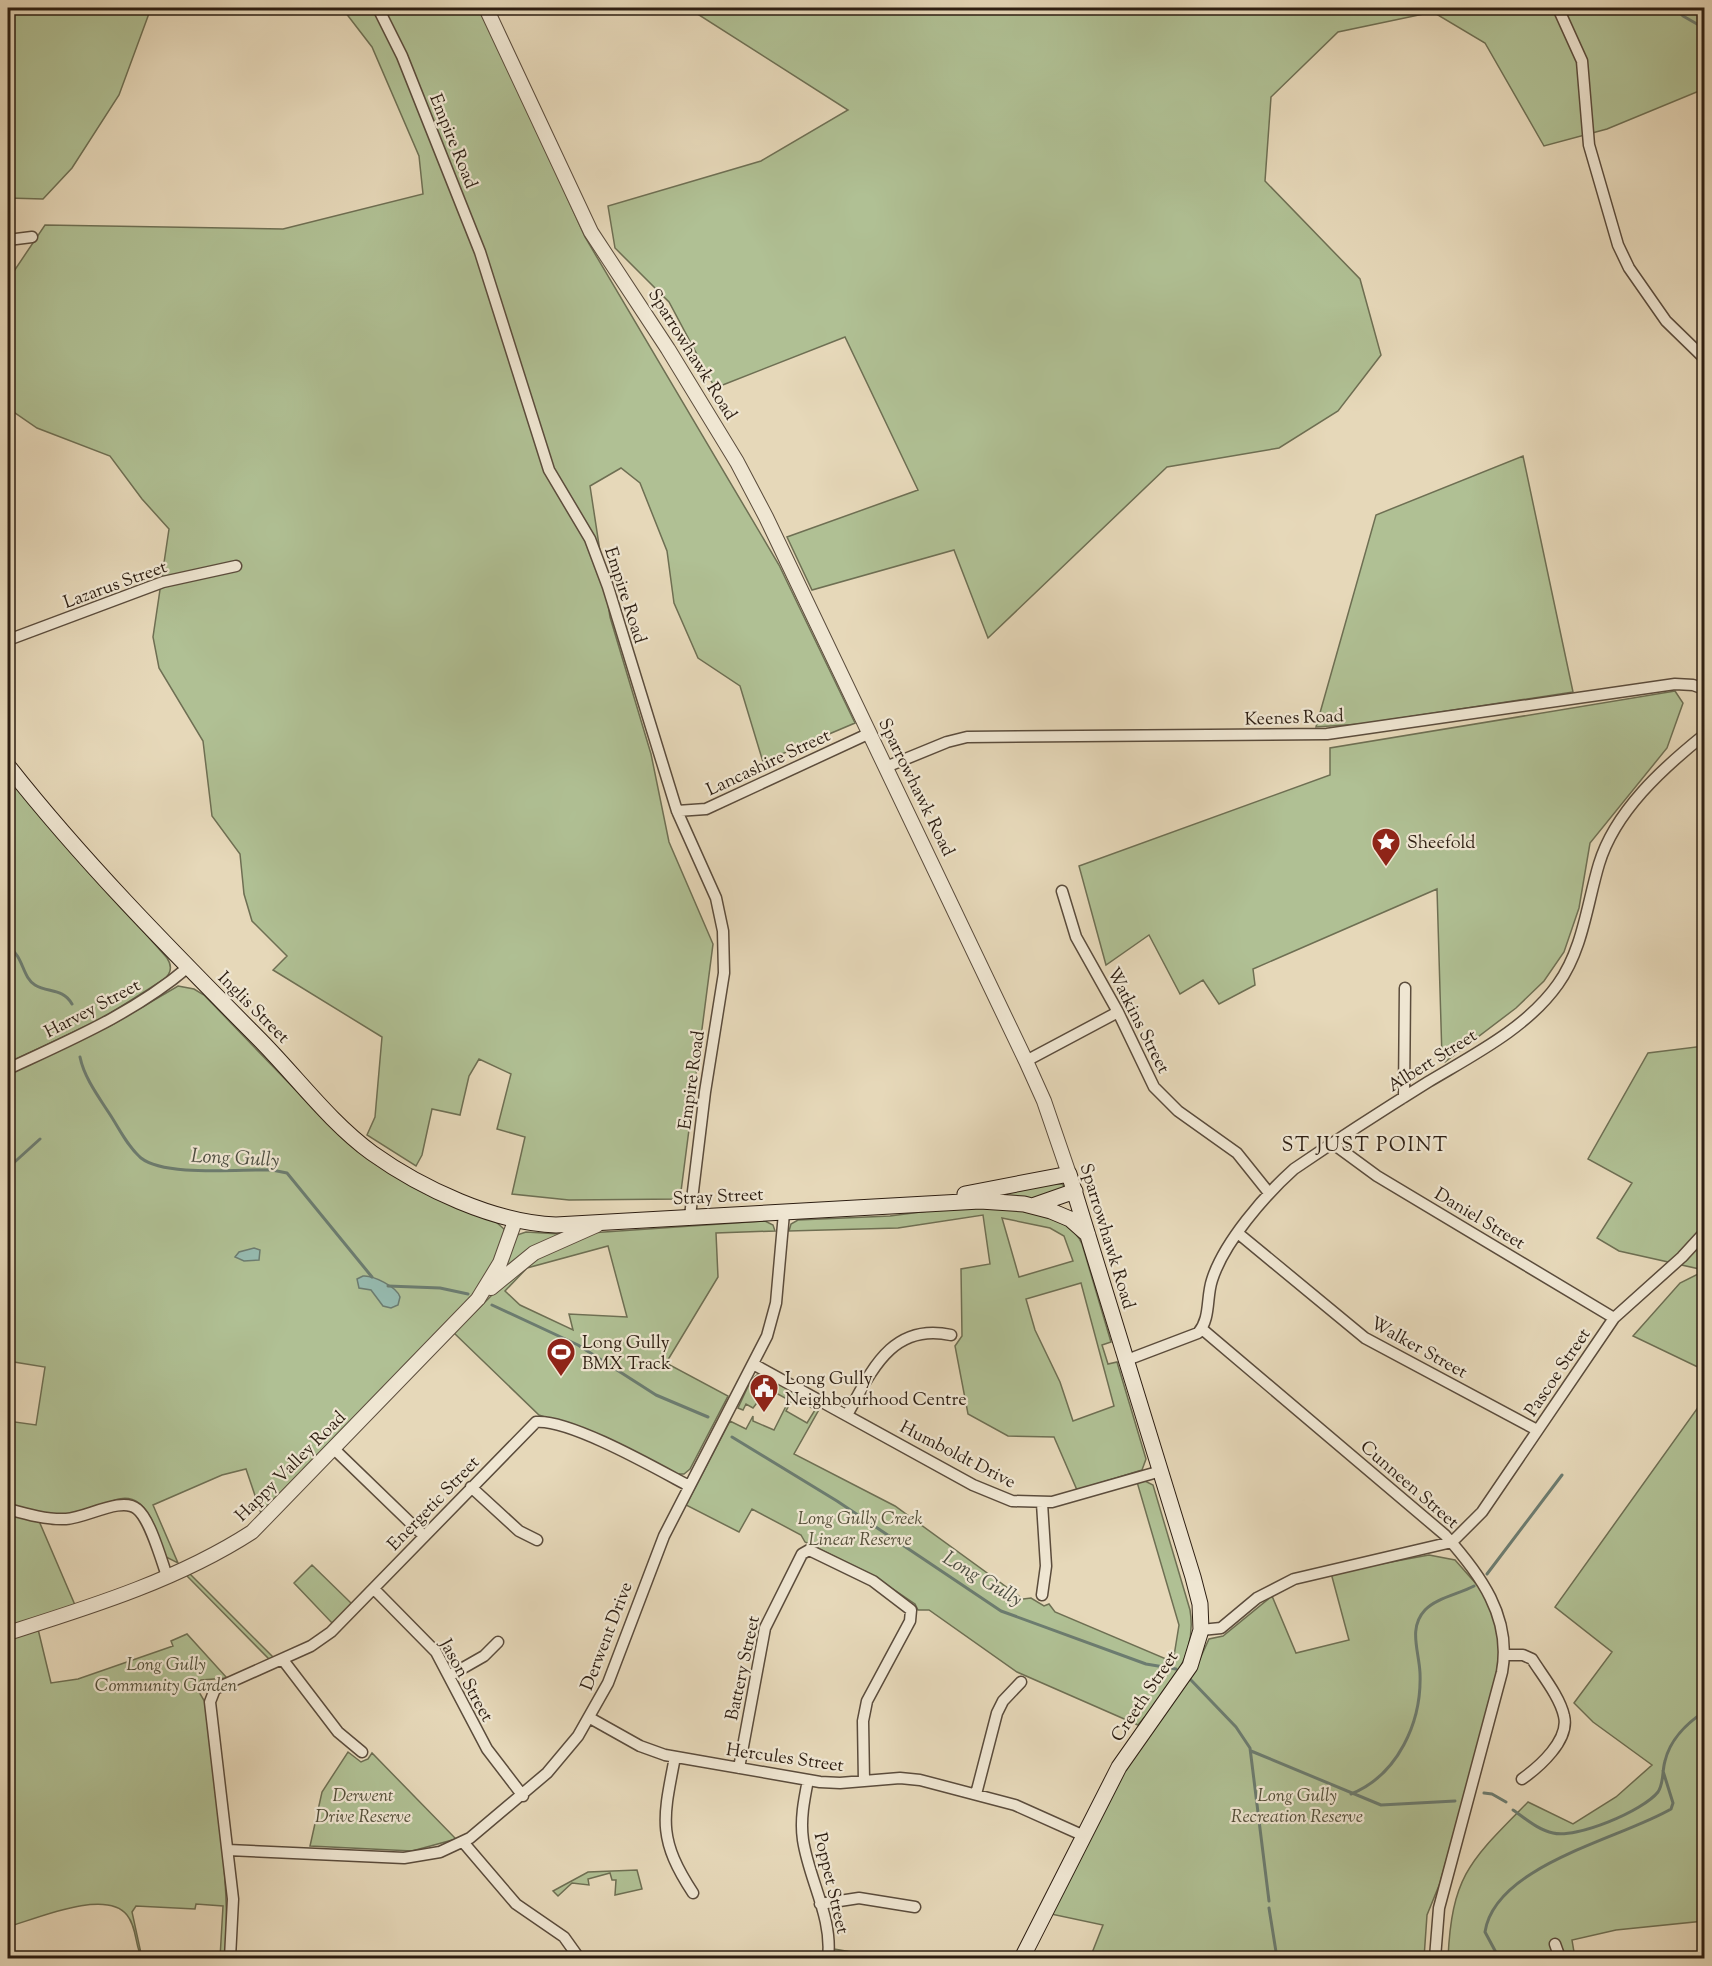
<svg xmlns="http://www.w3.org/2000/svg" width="1712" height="1966" font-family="'Sorts Mill Goudy',serif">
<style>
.green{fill:#b0c094;stroke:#6e6f53;stroke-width:1.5;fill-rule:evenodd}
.water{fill:#96baaf;stroke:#6c7c70;stroke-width:1.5}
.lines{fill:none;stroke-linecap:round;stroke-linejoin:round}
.stream{stroke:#6c7c70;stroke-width:3}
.minor-casing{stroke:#5b4c3c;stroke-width:13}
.tertiary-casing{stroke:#5b4c3c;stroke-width:16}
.secondary-casing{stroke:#2d1e12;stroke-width:17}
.minor{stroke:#efe6d2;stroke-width:10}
.tertiary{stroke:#efe6d2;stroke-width:14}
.secondary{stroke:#efe6d2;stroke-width:15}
.labels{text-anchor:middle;stroke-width:4.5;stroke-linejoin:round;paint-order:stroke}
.street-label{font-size:18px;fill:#2d1e12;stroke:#efe6d2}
.poi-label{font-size:18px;fill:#2d1e12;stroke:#efe6d2;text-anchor:start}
.park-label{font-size:18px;font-style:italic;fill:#544f39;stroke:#efe6d2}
.neighbourhood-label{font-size:20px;letter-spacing:1.5px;fill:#2d1e12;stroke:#efe6d2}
.water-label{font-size:20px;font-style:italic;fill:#4c4d41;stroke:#efe6d2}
</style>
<rect width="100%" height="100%" fill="#e6d8b9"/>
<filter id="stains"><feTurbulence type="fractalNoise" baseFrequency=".00333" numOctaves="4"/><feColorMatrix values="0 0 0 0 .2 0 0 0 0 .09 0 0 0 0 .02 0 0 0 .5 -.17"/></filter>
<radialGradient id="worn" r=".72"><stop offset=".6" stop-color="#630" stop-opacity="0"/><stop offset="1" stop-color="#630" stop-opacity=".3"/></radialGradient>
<path class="green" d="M8,8H151L119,95L72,168L43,199L8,198Z
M342,8H482L585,237L779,565L855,723L763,762L740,686L698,658L674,603L667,551L640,483L621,468L590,486L610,617L651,754L669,842L713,944L680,1199L569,1200L512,1194L525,1137L497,1129L511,1074L479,1059L469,1076L460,1115L432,1109L422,1155L416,1166L367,1135L375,1117L382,1037L273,970L287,956L252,921L244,894L240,854L212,816L203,741L159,668L153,637L169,529L142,499L110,456L37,428L8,408V280L45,225L283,229L423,194L419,156L372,47Z
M688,8H1704V89L1607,129L1544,146L1485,43L1433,12L1338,32L1271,97L1265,181L1360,279L1381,355L1338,411L1279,448L1167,467L988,638L954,550L812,590L787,537L918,490L845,337L715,388L669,302L615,248L608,206L761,161L848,110Z
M1523,456L1573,692L1361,724L1316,727L1376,515Z
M1675,691L1683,703L1667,748L1590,843L1579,908L1564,952L1544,981L1516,1008L1445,1062L1442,1058L1437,889L1253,969L1255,985L1219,1004L1203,980L1180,994L1149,935L1106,965L1079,866L1330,775V748Z
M8,778L167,958C173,967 171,974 163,980L103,1018L8,1063Z
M178,986L194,989L204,995L341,1137C385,1177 442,1200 496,1222L504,1229V1234L495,1262L473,1296L262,1516L246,1469L222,1475L153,1505L178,1563L166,1557C159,1541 153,1513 139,1503C121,1490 103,1508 86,1512C59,1518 33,1511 8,1504V1421L36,1425L45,1367L8,1361V1074L110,1026Z
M1704,1046V1270L1619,1251L1597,1238L1632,1183L1588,1159L1648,1053Z
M1044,1184H1062L1065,1187L1040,1200L993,1195Z
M959,1207C995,1207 1065,1205 1082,1244L1111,1342L1102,1345L1108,1364L1117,1362L1146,1459L1142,1470L1077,1490L1054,1437L1008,1436L968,1414L955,1346L962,1336L961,1269L990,1264L983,1215L898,1228L789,1231L791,1224L798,1220L890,1216ZM1002,1218L1050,1228L1064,1236L1073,1261L1019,1277ZM1081,1283L1114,1406L1073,1421L1060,1382L1035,1330L1026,1299Z
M765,1221L773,1225L775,1231L716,1233L718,1277L666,1363L728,1396L690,1469L684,1474H676L609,1439L539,1415L454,1333L521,1266L590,1233ZM608,1246L627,1317L569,1314L573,1330L520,1305L505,1291L527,1268Z
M526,1232L560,1234L505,1268L517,1235Z
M1704,1271V1370L1633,1336L1680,1283Z
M757,1375H762L802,1396L800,1401L793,1398L786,1411L807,1423L815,1410L807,1405L810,1401L821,1406L794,1454L895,1506L1023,1599L1031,1598L1044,1606L1049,1604L1055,1612L1173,1662L1179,1625L1137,1482L1145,1481L1153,1485L1190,1610C1198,1657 1167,1691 1138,1725L1017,1672L929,1610H918L915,1604L872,1575L805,1542L801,1535L752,1509L739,1532L686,1505L730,1421L746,1429L753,1416V1421L774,1430L789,1400L776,1393L774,1396L770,1394L768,1397L763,1395L753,1408L746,1404L743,1410L738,1408L751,1380Z
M1704,1399V1921L1616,1930L1572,1940L1575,1958H1448C1452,1874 1471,1860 1528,1802L1573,1824L1616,1797L1652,1765L1593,1722L1574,1703L1612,1652L1555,1607Z
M8,1514L39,1521L75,1605L8,1627Z
M1429,1555L1455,1560L1486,1595L1498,1627L1499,1658L1493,1692L1440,1883L1427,1915L1424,1958H1090L1103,1925L1051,1914L1110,1792L1199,1661L1209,1639L1223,1636L1272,1596L1296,1653L1349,1640L1331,1573Z
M312,1565L352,1604L333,1624L294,1583Z
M189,1573L274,1658L270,1660L185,1574Z
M38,1629L51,1683L78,1679L173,1646L171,1641L187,1634L227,1678L201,1680L196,1687L205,1702C215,1788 230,1873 226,1958H220L223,1906L196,1904L195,1909L136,1906L132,1912L142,1958C135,1947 137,1927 127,1915C106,1888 35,1919 8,1927V1639Z
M348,1752L361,1762L368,1759L372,1753L456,1839L412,1851L310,1846L322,1792Z
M637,1870L642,1889L615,1895L616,1880H612L610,1873L588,1879L589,1885L572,1883L558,1896L553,1891L588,1872Z
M834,1949L887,1958H833Z"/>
<path class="water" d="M254,1248L260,1250L259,1260L244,1261L235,1257L239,1252Z
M363,1276C373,1275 397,1287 400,1297L398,1305L391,1308L383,1306L371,1290L359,1288L357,1279Z"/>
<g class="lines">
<path class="stream" d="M1675,8L1683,16L1704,28
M8,946C24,957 22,977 35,985C48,993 63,988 72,1004
M80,1057C84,1077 98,1096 109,1113C119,1128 127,1146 141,1158C165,1177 240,1169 272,1170L287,1173L372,1277
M8,1168L40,1139
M388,1286L440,1288L468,1294
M492,1305L578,1345L656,1395L708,1417
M732,1437L837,1501L1001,1611L1146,1664L1176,1669
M1487,1574L1562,1475
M1190,1679L1236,1727L1250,1748L1269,1901
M1251,1751L1381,1805L1455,1801
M1484,1793L1492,1794L1506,1802
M1351,1794C1398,1775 1422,1722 1420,1673C1419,1651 1408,1628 1425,1610C1436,1598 1459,1594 1474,1586
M1513,1810C1525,1818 1538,1830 1553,1833C1576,1839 1643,1811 1658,1792C1664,1783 1662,1771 1665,1761C1670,1740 1687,1723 1704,1712
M1269,1908L1277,1958
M1499,1958L1485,1932C1495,1865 1620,1839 1671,1809L1673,1803L1663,1771"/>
<g class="minor-casing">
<path id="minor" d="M378,8L402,56L480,252L549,470L590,539L608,587L677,811L716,898L723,931L724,973L705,1092L690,1216
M1558,8L1582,61L1589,145L1618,245L1629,268L1666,321L1704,358
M8,240L32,237
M8,640L163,582L236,566
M886,767L947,742L967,737L1327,734L1675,684L1693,685L1704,689
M677,811L706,809L870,733
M1062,891L1076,937L1118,1012L1154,1087L1178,1111L1237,1153L1269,1193
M1026,1061L1118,1012
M8,1069C70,1040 134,1013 187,968
M1404,1097L1405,988
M1332,1143L1377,1176L1614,1318
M1239,1234L1365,1338L1537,1430
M1202,1329L1445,1535C1480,1574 1512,1617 1502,1672L1439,1908L1435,1958
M1127,1360L1198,1333C1211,1318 1206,1298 1212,1280C1224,1242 1265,1195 1294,1169C1338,1139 1383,1110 1428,1082C1473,1055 1527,1028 1558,984C1583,949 1587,904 1599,864C1615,811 1663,768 1704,735
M753,1364L973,1485L1012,1501L1052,1502L1161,1471
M847,1415C871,1372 891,1322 951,1335
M334,1449L424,1536
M471,1487L519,1531L537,1540
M8,1509C26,1514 47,1520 66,1519C86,1518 122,1496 137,1509C150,1519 161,1559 167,1576
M374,1589L436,1652L487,1749L523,1796
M1042,1595L1046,1566L1042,1503
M1201,1630L1221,1628L1257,1598L1294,1579L1452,1542L1482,1512L1614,1318L1682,1257L1704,1233
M1505,1655H1523L1532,1659C1542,1675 1560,1697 1564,1716C1570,1740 1539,1767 1522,1779
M283,1660L338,1732L362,1752
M449,1676L484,1656L498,1642
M590,1718L640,1746L665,1755L820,1782L840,1783L900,1778L920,1780L1015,1805L1082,1835
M675,1757C663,1819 657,1838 693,1893
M739,1768L765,1628L802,1554L809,1550L873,1581L911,1610L910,1621L867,1701L863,1721L864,1781
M808,1780C804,1800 800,1820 803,1840C809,1880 833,1918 828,1958
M976,1794L997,1713L1003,1701L1021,1682
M463,1842L516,1904L564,1937L579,1958
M228,1850L404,1858L440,1852L470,1838L547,1773L578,1736L608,1683L664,1536L767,1336L776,1303L784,1213
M820,1904L859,1898L915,1907
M1555,1944L1560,1958
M230,1958L233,1899L210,1702L215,1689L311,1646L331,1632L536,1422C570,1419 657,1469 689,1486"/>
</g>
<g class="tertiary-casing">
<path id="tertiary" d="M486,8L591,232L668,349L737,462L766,517L1026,1061L1044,1101L1069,1174
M491,1288L534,1253L597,1225
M8,1633C90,1607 178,1580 252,1532L478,1299L500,1263L515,1221"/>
</g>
<g class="secondary-casing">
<path id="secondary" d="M8,766C86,865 175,954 263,1043C299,1080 331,1123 372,1153C421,1188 495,1223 556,1225L980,1201L1024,1204L1051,1211L1070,1219L1088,1235
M965,1194L1069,1174L1193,1577L1200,1604L1201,1630L1190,1666L1119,1767L1022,1958
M1035,1205L1075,1191"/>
</g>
<use href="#minor" class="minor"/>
<use href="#tertiary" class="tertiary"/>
<use href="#secondary" class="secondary"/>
</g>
<defs>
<g id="sight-pin" transform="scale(1.5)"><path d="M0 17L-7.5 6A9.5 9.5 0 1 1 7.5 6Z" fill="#8f2418" stroke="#efe6d2"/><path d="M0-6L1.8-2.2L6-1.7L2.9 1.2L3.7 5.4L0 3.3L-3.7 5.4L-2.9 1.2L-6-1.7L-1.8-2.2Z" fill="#fff"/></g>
<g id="stadium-pin" transform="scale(1.5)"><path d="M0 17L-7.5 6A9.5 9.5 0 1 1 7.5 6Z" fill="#8f2418" stroke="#efe6d2"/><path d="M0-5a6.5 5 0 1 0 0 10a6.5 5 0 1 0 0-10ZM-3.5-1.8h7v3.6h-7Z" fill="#fff"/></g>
<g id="civic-pin" transform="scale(1.5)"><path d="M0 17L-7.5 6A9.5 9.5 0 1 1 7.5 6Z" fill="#8f2418" stroke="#efe6d2"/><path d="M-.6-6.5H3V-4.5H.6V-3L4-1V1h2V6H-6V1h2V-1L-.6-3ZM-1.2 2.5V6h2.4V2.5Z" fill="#fff"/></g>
</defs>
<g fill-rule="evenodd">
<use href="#sight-pin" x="1386" y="842"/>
<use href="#stadium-pin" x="561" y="1352"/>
<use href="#civic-pin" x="764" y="1388"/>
</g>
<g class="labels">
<g class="street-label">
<text transform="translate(454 141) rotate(68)" y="6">Empire Road</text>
<text transform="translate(693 354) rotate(58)" y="6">Sparrowhawk Road</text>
<text transform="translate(115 584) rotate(-20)" y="6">Lazarus Street</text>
<text transform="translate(626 595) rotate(72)" y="6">Empire Road</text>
<text transform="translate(1294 717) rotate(-2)" y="6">Keenes Road</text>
<text transform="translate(768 762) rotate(-25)" y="6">Lancashire Street</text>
<text transform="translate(917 787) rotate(64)" y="6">Sparrowhawk Road</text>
<text transform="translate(254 1007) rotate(45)" y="6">Inglis Street</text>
<text transform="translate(92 1008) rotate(-28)" y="6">Harvey Street</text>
<text transform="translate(1139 1020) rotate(63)" y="6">Watkins Street</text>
<text transform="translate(1432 1060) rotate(-32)" y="6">Albert Street</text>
<text transform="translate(691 1080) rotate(-82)" y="6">Empire Road</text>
<text transform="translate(718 1196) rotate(-3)" y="6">Stray Street</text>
<text transform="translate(1480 1218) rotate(31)" y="6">Daniel Street</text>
<text transform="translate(1108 1236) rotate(73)" y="6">Sparrowhawk Road</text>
<text transform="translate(1419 1347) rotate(29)" y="6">Walker Street</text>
<text transform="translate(1557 1372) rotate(-56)" y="6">Pascoe Street</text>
<text transform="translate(958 1454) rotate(27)" y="6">Humboldt Drive</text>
<text transform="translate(290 1466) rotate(-45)" y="6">Happy Valley Road</text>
<text transform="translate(1410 1484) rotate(41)" y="6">Cunneen Street</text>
<text transform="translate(433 1503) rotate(-46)" y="6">Energetic Street</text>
<text transform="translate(606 1636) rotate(-69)" y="6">Derwent Drive</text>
<text transform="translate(742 1668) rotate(-78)" y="6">Battery Street</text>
<text transform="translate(467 1680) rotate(61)" y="6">Jason Street</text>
<text transform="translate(1144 1696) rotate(-56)" y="6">Creeth Street</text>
<text transform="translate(785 1757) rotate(8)" y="6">Hercules Street</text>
<text transform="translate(832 1883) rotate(77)" y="6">Poppet Street</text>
</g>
<g class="poi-label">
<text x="1407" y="848">Sheefold</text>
<text x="582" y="1348">Long Gully<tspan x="582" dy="21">BMX Track</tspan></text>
<text x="785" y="1384">Long Gully<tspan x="785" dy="21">Neighbourhood Centre</tspan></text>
</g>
<g class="park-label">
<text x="860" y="1524">Long Gully Creek<tspan x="860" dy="21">Linear Reserve</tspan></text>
<text x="166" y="1670">Long Gully<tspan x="166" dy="21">Community Garden</tspan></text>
<text x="363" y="1801">Derwent<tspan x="363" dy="21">Drive Reserve</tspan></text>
<text x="1297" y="1801">Long Gully<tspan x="1297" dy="21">Recreation Reserve</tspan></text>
</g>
<g class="neighbourhood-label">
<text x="1365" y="1151">ST JUST POINT</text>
</g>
<g class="water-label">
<text transform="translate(235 1157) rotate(3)" y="7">Long Gully</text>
<text transform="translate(983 1578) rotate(31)" y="7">Long Gully</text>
</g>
</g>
<rect width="1712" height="1966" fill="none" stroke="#e6d8b9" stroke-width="30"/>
<rect x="9" y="9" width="1694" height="1948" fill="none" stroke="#2d1e12" stroke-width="3"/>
<rect x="15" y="15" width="1682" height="1936" fill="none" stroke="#2d1e12" stroke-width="1.5"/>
<rect width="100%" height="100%" filter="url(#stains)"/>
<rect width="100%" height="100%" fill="url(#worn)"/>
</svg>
